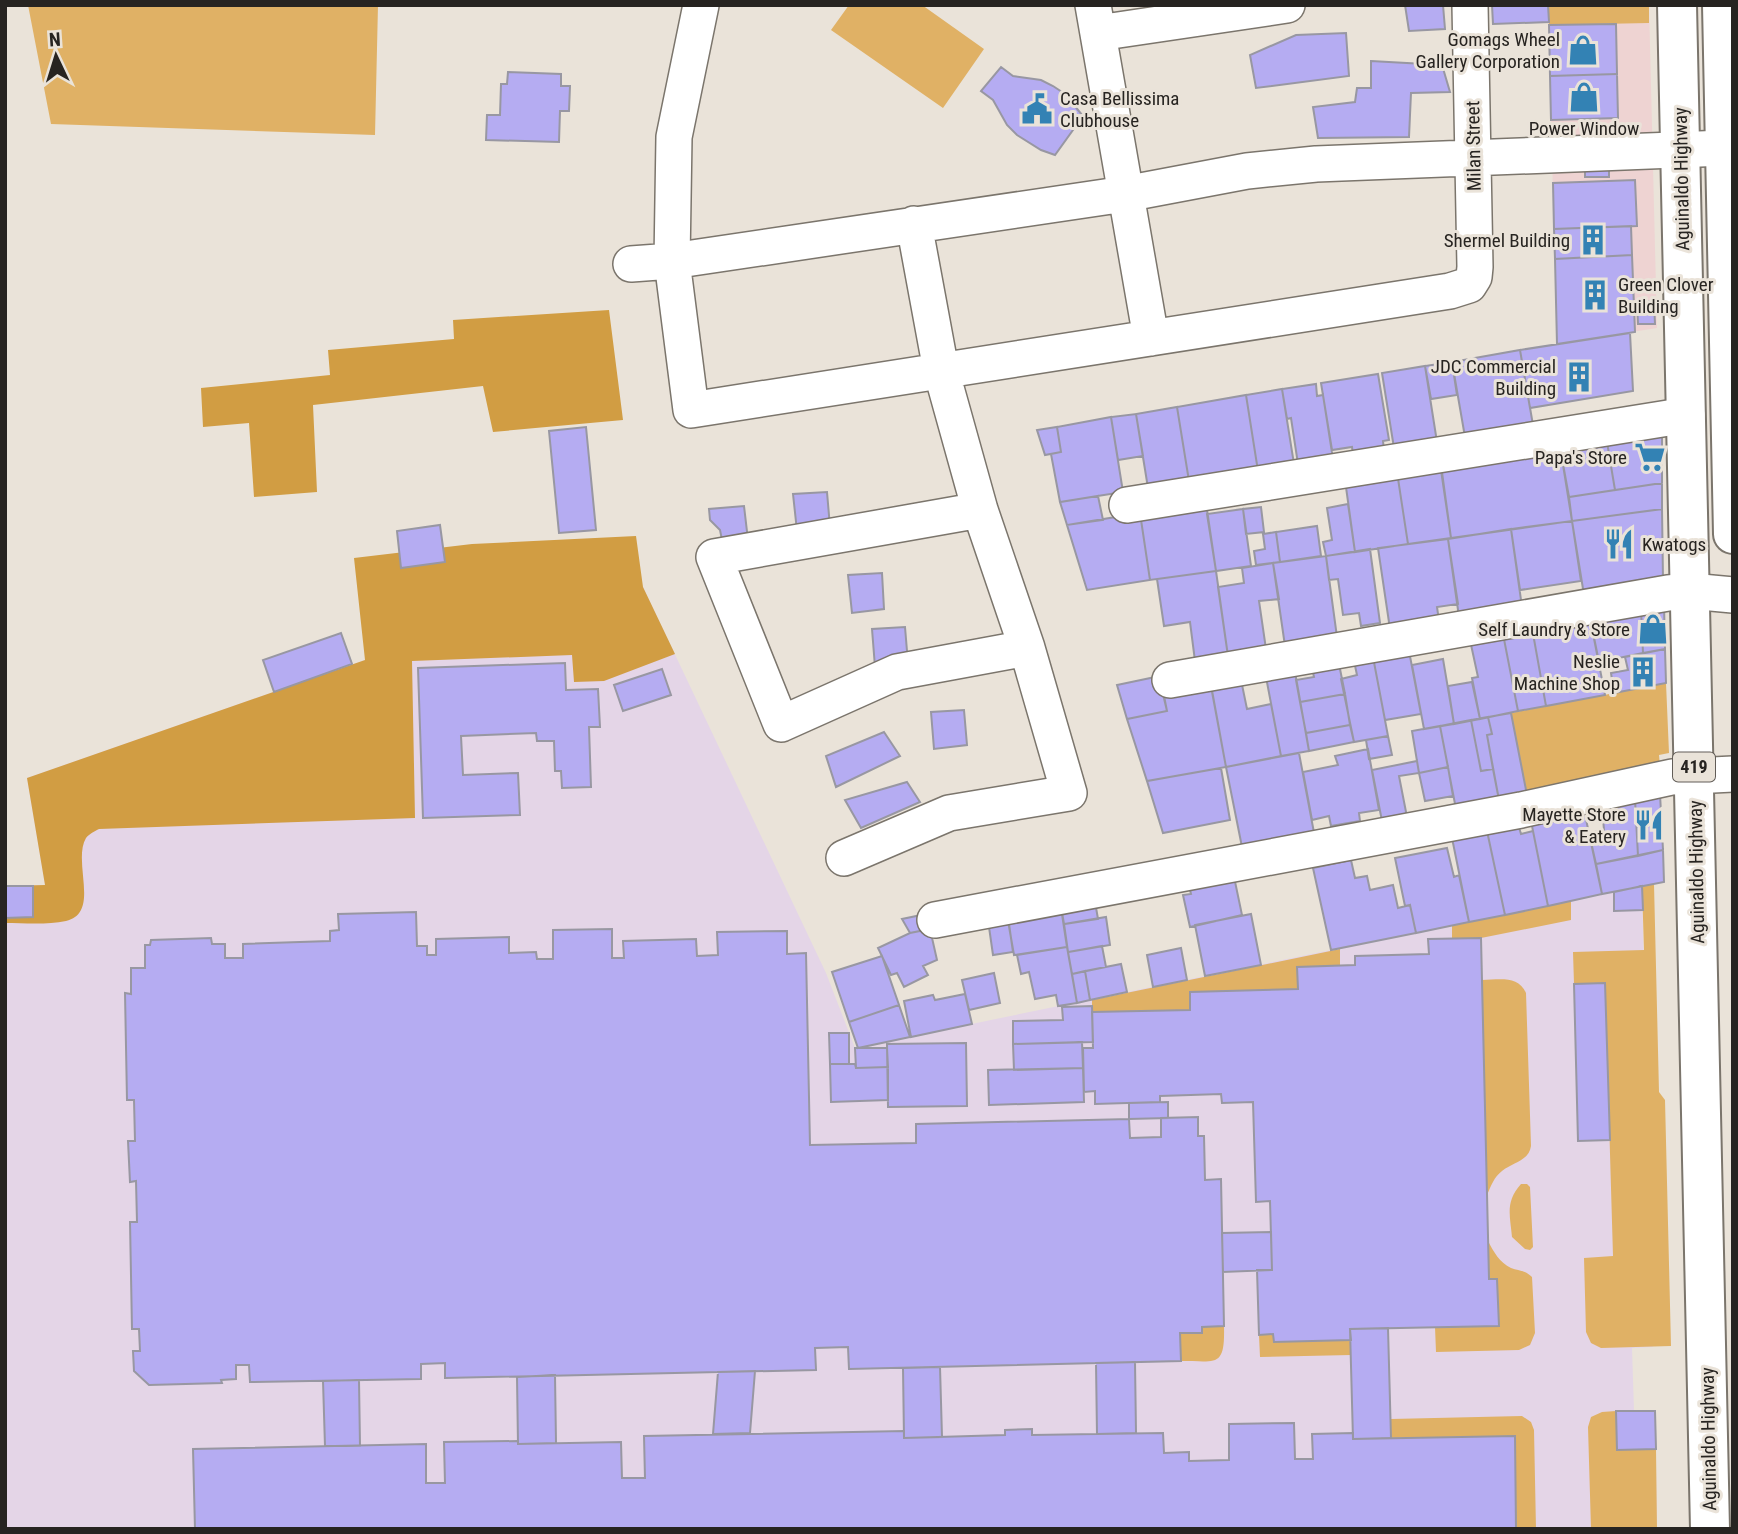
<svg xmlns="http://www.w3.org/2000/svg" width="1738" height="1534" font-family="'Roboto Condensed',sans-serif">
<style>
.commercial{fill:#eed3d2}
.industrial{fill:#e4d5e7}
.green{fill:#e0b165}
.forest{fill:#d19d43}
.building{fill:#b5acf2;stroke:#9897a2;stroke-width:2}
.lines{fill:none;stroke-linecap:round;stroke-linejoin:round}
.street-casing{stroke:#7b756c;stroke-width:38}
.highway-casing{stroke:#7b756c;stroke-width:42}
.street{stroke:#fff;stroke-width:35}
.highway{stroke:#fff;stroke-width:38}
.labels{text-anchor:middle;stroke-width:6;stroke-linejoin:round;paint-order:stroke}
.shield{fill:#eae3d9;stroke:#625d58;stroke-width:2}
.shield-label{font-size:18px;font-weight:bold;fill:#272421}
.poi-label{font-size:19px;fill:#272421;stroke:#eae3d9;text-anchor:end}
.street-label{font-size:19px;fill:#272421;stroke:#eae3d9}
</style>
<rect width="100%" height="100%" fill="#eae3d9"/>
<path class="commercial" d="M1548,5H1649L1657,328L1557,344Z"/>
<path class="industrial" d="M643,587L826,973L855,1048L1642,886L1653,1347L1632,1348L1634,1411H1655L1657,1529H5V886L45,885L27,778L365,660Z"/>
<path class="green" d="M28,5H378L375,135L51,124Z
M849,5H922L984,49L943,108L831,30Z
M1548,5H1649V23L1549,25Z
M1666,683L1669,753L1659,755L1660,766L1527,795L1511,713Z
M1654,884L1659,1092L1665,1100L1671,1346L1601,1348L1591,1343L1586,1332L1584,1258L1613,1256L1605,983L1574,984L1573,952L1644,950L1642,886Z
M1571,901V920L1481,938L1452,939V925Z
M1340,949V966L1298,967V989L1190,992V1010L1092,1012V1000Z
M1482,980C1499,980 1518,975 1526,993L1531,1146C1529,1161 1513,1162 1502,1171C1494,1177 1491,1186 1487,1195Z
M1521,1184H1527L1530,1187L1533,1247L1530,1250L1525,1249L1512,1237C1510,1215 1505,1202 1521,1184Z
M1488,1241C1493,1251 1500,1263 1511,1268C1519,1271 1525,1270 1532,1277L1535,1333L1530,1345L1519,1350L1436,1352L1435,1327L1499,1325L1497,1280L1489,1279Z
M1224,1326C1225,1368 1217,1361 1181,1361L1180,1333H1202V1327Z
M1273,1334L1274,1342L1351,1340V1355L1260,1357L1259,1335Z
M1616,1411L1617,1450L1656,1449L1657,1529H1591L1588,1427L1591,1417L1602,1412Z
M1522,1416L1531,1422L1534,1430L1536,1529H1516L1514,1436L1391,1438V1419Z"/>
<path class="forest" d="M609,310L623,420L493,432L483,386L313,405L317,492L254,497L249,423L203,427L201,388L330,375L328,350L454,339L453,320Z
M636,536L643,587L675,654L604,681L574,682L572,655L412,661L415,818L99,829C95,831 89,834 86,838C72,862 101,913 66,921C47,925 24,923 5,923V886L45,885L27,778L365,660L354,558L472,544Z"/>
<path class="building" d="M1405,5H1443L1445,29L1409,31Z
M1492,5H1548L1549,22L1493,24Z
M1616,24L1617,74L1550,76L1549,25Z
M1346,33L1349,76L1256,88L1250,55L1296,35Z
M1371,61L1442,65L1450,92L1411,93L1409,137L1318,138L1313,107L1355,102L1357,88H1371Z
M1001,67L1013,76L1041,80L1053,86L1065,94L1083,116L1055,155L1041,150L1017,135L1007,125L993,100L981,91Z
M508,72L561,74V86H570L569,111H560L559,142L486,140L487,115H500L501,84H507Z
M1617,74L1618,118L1551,120L1550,76Z
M1609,164V177H1585V165Z
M1635,180L1637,226L1554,229L1553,183Z
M1631,226L1632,255L1555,259L1554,229Z
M1632,255L1635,332L1557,344L1555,259Z
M1654,301L1655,324H1638L1637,302Z
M1630,333L1633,391L1530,408L1520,350Z
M1520,350L1533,425L1465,437L1452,362Z
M1452,362L1457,395L1431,399L1425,366Z
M1425,366L1437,442L1394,448L1382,373Z
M1378,374L1389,440L1383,441L1384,450L1353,455L1352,447L1332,450L1321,383Z
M1316,384L1317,396L1323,395L1333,459L1298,464L1291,418L1287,419L1282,389Z
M1282,389L1294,464L1258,471L1246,395Z
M1246,395L1258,471L1189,481L1177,407Z
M1177,407L1189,481L1148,488L1136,414Z
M1136,414L1143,456L1118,460L1111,417Z
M1111,417L1123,492L1060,502L1051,454L1061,452L1057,427Z
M586,427L596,530L559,533L549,431Z
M1057,427L1061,452L1045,455L1037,430Z
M1662,428V483L1615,490L1606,436Z
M1606,436L1615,490L1569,497L1559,442Z
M1560,446L1572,521L1451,538L1441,465Z
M1441,470L1451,538L1408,544L1397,472Z
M1397,472L1408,544L1355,552L1345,480Z
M1662,483V509L1572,521L1569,497Z
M827,492L830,527L797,531L793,494Z
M1098,496L1103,520L1067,525L1060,502Z
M1206,503L1216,571L1150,580L1140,513Z
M1348,504L1355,552L1326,556L1323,542L1332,540L1327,508Z
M744,506L748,540L723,545L720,530L710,520L709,509Z
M1261,507L1264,532L1246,534L1243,509Z
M1243,509L1251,566L1216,571L1207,514Z
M1662,509L1663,580L1584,595L1572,521Z
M1140,513L1150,580L1087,590L1067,525Z
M1572,521L1581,581L1520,590L1511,529Z
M440,525L445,562L401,568L397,531Z
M1317,526L1321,556L1280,562L1276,532Z
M1511,529L1522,607L1459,617L1448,539Z
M1276,532L1280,562L1256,565L1254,551L1265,549L1263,534Z
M1448,539L1458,604L1437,607L1439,621L1390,629L1378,548Z
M1370,549L1380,623L1361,626L1359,613L1343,615L1338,579L1329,580L1326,556Z
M1326,556L1337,637L1285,646L1273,563Z
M1273,563L1279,599L1259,601L1266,649L1228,656L1218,587L1244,583L1242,568Z
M1216,571L1228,656L1195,661L1190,622L1164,626L1157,579Z
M882,573L884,609L852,613L848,575Z
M1664,604L1665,649L1643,653L1641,609Z
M1641,609L1643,653L1599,662L1590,618Z
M1590,618L1605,695L1546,706L1532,628Z
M905,627L908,663L875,667L872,629Z
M1532,628L1546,706L1518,711L1503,634Z
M341,633L352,664L274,692L263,660Z
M1503,634L1518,711L1480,719L1472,678L1478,677L1470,640Z
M1665,649L1666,683L1614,693L1611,673L1628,670L1625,657Z
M1409,651L1421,714L1385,720L1373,657Z
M1373,657L1388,736L1354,742L1341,679L1357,675L1354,661Z
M1443,659L1454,724L1424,729L1412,665Z
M565,663L566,690L598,689L600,727H589L591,787L562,788L561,771H555L554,741H537L536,733L461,736L463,775L518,773L520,815L423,818L418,668Z
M1339,664L1345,694L1300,702L1296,680L1314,677L1312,668Z
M662,669L671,695L623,711L614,685Z
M1295,672L1309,751L1281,756L1266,677Z
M1240,675L1247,709L1271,704L1281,756L1226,767L1210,681Z
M1160,676L1167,711L1127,719L1117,685Z
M1472,682L1480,719L1454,724L1448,686Z
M1211,685L1226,767L1147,781L1127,719L1167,711L1163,694Z
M1345,694L1350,725L1306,733L1300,702Z
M964,710L967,745L934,749L931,712Z
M1511,713L1527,795L1499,800L1487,735L1492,734L1488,717Z
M1488,717L1492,734L1487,735L1493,769L1481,771L1471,720Z
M1471,720L1481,771L1493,769L1499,800L1456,809L1440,726Z
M1350,725L1354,742L1309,751L1306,733Z
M1440,726L1448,767L1419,773L1412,731Z
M884,732L900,756L836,787L826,756Z
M1388,736L1392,755L1369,759L1366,740Z
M1368,749L1379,810L1359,813L1360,821L1331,826L1329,816L1312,820L1303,772L1338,765L1335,756Z
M1299,753L1315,838L1243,852L1226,767Z
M1417,761L1419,773L1399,776L1407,817L1382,821L1372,770Z
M1448,767L1453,796L1425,801L1419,773Z
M1221,768L1230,820L1163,833L1147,781Z
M907,782L920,802L861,828L845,800Z
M1660,794L1663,850L1638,856L1635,799Z
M1635,799L1638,856L1596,864L1589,833L1604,830L1602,806Z
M1584,810L1602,894L1548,906L1531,821Z
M1518,824L1521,834L1533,831L1548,906L1505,915L1487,831Z
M1487,831L1505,915L1469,922L1452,838Z
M1447,848L1454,877L1459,875L1469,922L1416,933L1410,905L1405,906L1395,858Z
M1663,850L1664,882L1602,894L1596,864Z
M1351,860L1355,878L1367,876L1370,890L1393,885L1398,908L1410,905L1416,933L1331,950L1313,868Z
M1233,872L1242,915L1190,927L1183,895L1191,894L1188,882Z
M5,886H33V917L5,918Z
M1642,886L1643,910L1614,911V892Z
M1094,896L1098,919L1064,924L1060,901Z
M1060,901L1067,947L1014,955L1007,915Z
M416,912L417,946H427V955H436V939L509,937V953L536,952L537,959H553V930L612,929V958H624L623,941L696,939L697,956L718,955L717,932L787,931V954L806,953L810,1145L916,1143V1124L1129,1119L1130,1138L1161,1137V1118L1198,1117V1136H1204L1205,1180L1221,1179L1224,1326L1202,1327V1333H1180L1181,1361L849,1369L848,1347L815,1348L816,1370L445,1378V1363L421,1364V1379L250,1382L249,1365H236V1379L221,1380L222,1383L149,1385L134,1371L133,1351H140L139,1329H132L130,1222H137L136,1181L130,1182L128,1141H135L134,1100H127L125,993L131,994V968H145V945H150L151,940L211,938L212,944H225V958H243V944L330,941V931L339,930L338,914Z
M926,914L930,929L910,933L902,919Z
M1251,914L1261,965L1205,976L1195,925Z
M1106,917L1110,945L1068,952L1064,924Z
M1009,924L1013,952L993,955L989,927Z
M930,929L937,960L923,966L928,975L904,987L897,973L891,975L878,948L910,933Z
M1481,938L1489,1279H1497L1499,1326L1350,1329L1351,1340L1274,1342L1273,1334L1259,1335L1257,1270H1272L1270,1201L1256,1202L1253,1102L1222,1103L1221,1094L1160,1096V1102L1095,1104V1091L1084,1092L1083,1048H1093L1092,1012L1190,1010V992L1298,989L1297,967L1355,965V956L1429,954L1428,939Z
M1102,946L1106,967L1072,974L1068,952Z
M1067,947L1077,1003L1058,1006L1056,995L1035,999L1029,972L1021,974L1017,955Z
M1181,948L1187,980L1153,987L1147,955Z
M882,956L899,1005L849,1022L832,972Z
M1121,964L1127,992L1090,1000L1085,971Z
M1085,971L1090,1000L1077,1003L1072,974Z
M994,973L1000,1003L969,1010L962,980Z
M1605,983L1610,1140L1578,1141L1574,984Z
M965,994L972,1024L911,1037L904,1001L933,995L935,1000Z
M899,1005L910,1037L858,1048L849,1022Z
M1092,1006L1093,1042L1013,1044V1021L1063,1020L1062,1007Z
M829,1033H849V1064H830Z
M1082,1042L1083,1068L1014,1070L1013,1044Z
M966,1043L967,1106L888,1107L887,1044Z
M855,1048H887L888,1067L856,1068Z
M830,1064H855L856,1068L888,1067V1100L831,1102Z
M1083,1068L1084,1102L989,1105L988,1070Z
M1168,1102V1118L1129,1119V1103Z
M1271,1232L1272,1270L1223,1272L1222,1233Z
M1388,1328L1391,1438L1353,1439L1350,1329Z
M1135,1362L1136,1433L1097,1434L1096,1363Z
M940,1367L942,1437L904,1438L903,1368Z
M755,1371L750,1433L713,1434L718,1372Z
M555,1375L556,1443L518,1444L517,1377Z
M359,1380L360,1446H325L323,1381Z
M1616,1411H1655L1656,1449L1617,1450Z
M1294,1423L1295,1459H1313L1312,1434L1353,1433V1439L1515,1436L1516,1529H195L193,1449L426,1444V1483H445L444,1442L518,1441V1444L621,1442L622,1478H645L644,1436L904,1431V1438L1005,1435V1430L1032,1429V1435L1163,1433L1164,1453L1189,1452V1461L1229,1460V1424Z"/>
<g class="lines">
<g class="street-casing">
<path id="street" d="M701,5L674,137L672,261L691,410L1450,291L1469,285L1474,277L1475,267L1470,5
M1093,5L1151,338
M1098,33L1287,5
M631,264L672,261L1125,194L1247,171L1316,164L1725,148
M1127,505L1687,415
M980,510L714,557L781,724L897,672L1027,648
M1170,680L1668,593L1690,591L1733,595
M844,858L949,813L1069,793L1027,648L980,510L941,370L914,224
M935,920L1521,810L1672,777L1733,774"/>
</g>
<g class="highway-casing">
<path id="highway" d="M1677,5L1710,1529
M1722,5L1733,534"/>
</g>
<use href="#street" class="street"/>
<use href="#highway" class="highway"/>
</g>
<defs>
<g id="shop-bare" transform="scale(2.415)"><path d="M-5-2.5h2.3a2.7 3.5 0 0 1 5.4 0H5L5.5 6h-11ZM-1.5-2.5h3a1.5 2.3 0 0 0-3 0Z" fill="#3382b4" stroke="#eae3d9" stroke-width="2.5" paint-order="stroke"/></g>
<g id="civic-bare" transform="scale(2.415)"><path d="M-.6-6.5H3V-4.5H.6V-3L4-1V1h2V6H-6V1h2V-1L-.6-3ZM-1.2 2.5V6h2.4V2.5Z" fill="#3382b4" stroke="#eae3d9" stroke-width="2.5" paint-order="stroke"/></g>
<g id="building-bare" transform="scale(2.415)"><path d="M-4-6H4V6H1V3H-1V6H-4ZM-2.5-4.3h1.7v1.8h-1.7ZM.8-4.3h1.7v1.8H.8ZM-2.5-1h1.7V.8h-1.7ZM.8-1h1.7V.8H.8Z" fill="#3382b4" stroke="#eae3d9" stroke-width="2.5" paint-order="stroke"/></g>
<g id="supermarket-bare" transform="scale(2.415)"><path d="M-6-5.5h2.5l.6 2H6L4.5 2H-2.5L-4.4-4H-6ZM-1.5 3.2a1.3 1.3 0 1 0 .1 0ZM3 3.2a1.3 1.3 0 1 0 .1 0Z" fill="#3382b4" stroke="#eae3d9" stroke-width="2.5" paint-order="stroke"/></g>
<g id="restaurant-bare" transform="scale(2.415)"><path d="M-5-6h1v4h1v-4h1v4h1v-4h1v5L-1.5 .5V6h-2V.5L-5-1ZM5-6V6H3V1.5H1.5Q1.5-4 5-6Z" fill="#3382b4" stroke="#eae3d9" stroke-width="2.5" paint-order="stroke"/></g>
</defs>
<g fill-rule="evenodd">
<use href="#shop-bare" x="1583" y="50"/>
<use href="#shop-bare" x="1584" y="97"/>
<use href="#civic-bare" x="1037" y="109"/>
<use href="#building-bare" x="1593" y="240"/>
<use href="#building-bare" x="1595" y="295"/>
<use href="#building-bare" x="1579" y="377"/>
<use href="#supermarket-bare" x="1650" y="457"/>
<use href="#restaurant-bare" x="1619" y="544"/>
<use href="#shop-bare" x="1653" y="629"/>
<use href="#building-bare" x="1643" y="672"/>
<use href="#restaurant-bare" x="1649" y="825"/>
</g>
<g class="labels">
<rect class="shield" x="1673" y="752.5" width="42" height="29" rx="5"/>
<g class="shield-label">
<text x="1694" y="773">419</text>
</g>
<g class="poi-label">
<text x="1560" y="46">Gomags Wheel<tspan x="1560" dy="22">Gallery Corporation</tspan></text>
<text x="1060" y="105" text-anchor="start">Casa Bellissima<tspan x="1060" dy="22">Clubhouse</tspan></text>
<text x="1584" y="135" text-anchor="middle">Power Window</text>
<text x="1570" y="247">Shermel Building</text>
<text x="1618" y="291" text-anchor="start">Green Clover<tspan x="1618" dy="22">Building</tspan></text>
<text x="1556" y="373">JDC Commercial<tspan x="1556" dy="22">Building</tspan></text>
<text x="1627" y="464">Papa's Store</text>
<text x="1642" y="551" text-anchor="start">Kwatogs</text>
<text x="1630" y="636">Self Laundry &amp; Store</text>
<text x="1620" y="668">Neslie<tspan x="1620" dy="22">Machine Shop</tspan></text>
<text x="1626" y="821">Mayette Store<tspan x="1626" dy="22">&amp; Eatery</tspan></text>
</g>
<g class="street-label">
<text transform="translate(1473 146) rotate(-91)" y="7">Milan Street</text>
<text transform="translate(1681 179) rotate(-91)" y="7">Aguinaldo Highway</text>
<text transform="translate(1696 872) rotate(-91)" y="7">Aguinaldo Highway</text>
<text transform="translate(1708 1439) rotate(-91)" y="7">Aguinaldo Highway</text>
</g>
</g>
<rect width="1738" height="1534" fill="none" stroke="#272421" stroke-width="14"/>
<g transform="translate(56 56) rotate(356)" stroke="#eae3d9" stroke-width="5" paint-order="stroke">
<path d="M0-5L12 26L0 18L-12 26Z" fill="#272421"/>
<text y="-10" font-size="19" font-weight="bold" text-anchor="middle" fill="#272421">N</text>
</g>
</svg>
